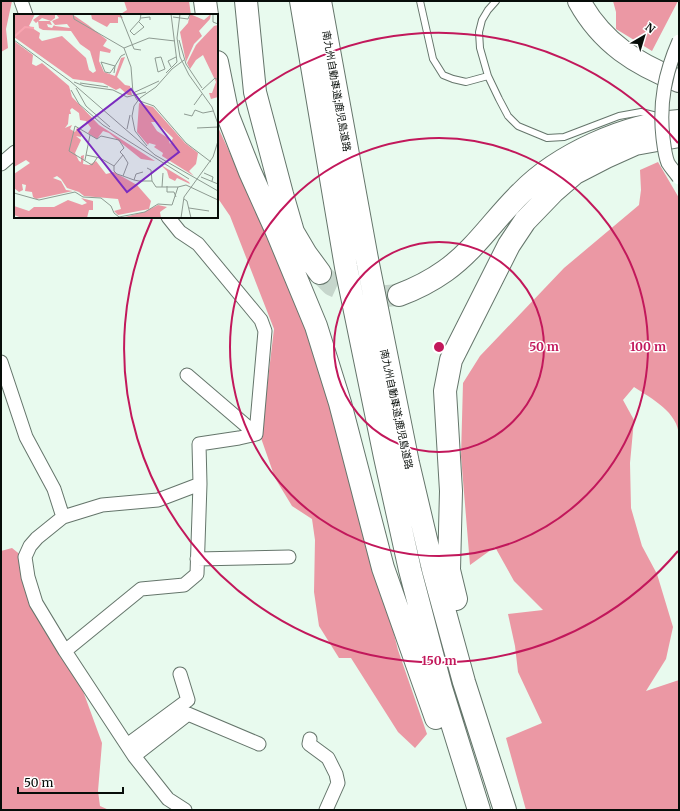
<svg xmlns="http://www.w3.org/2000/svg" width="680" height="811" font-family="Merriweather,'Noto Sans JP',serif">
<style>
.forest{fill:#eb98a4}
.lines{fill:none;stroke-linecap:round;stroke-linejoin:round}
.highway-tunnel{stroke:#c6d6cc;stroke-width:22;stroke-dasharray:22 11;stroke-linecap:butt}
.lane-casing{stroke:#65756b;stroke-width:8}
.street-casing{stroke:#65756b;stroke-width:15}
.highway-casing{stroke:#65756b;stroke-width:24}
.lane{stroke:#fff;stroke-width:6}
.street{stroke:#fff;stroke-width:13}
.highway{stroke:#fff;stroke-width:22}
.street-bridge-casing{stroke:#65756b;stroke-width:15;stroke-linecap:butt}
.street-bridge{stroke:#fff;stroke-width:13}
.ring{fill:none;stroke:#c2185b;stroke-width:2}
.labels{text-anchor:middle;stroke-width:3;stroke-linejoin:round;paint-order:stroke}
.street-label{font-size:10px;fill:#070d09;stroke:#fff}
.inset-river{fill:none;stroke:#f8a4b0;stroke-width:2}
.inset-road{fill:none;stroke:#8e9b92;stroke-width:1}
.view{fill:#7b2cbf;fill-opacity:0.15;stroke:#7b2cbf;stroke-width:2}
.inset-edge{fill:none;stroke:#070d09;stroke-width:2}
.centre{fill:#c2185b;stroke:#fff;stroke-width:2}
.ring-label{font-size:12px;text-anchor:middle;font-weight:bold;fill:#c2185b;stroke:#fff;stroke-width:3;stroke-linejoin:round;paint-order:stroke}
</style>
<rect width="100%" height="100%" fill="#e8faee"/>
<path class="forest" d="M1,1H12L6,29L8,48L1,52Z
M124,1H189L191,15H119L127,10Z
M613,1H678L652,51L616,29V12Z
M217,125L262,223L299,310L332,415L379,575L398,650L427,734L415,748L398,732L351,658H339L319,626L314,592L315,540L312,519L292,506L275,478L261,438L274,329L230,216L217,197Z
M658,162L679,198V436C678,412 652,399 634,387L623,400L634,420L630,463L631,508L642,546L657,574L673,627L666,659L646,691L679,680V810H526L506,738L542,723L518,672L515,646L508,614L543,610L514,581L495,547L470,565L461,456L463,383L480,356L564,268L639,205L641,190L640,170Z
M12,548L27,560L34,604L71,658L102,743L98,791L100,806L109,810H1V551Z"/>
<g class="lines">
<path class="highway-tunnel" d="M320,273L332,285L361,298L399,295"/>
<g class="lane-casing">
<path id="lane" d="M420,1L433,59L443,75L453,79L466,82L488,76
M496,1L488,10L482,20L479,32L480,48L488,76L499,99L508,116L518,126L547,138L564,137L619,116L641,112L657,116"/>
</g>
<g class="street-casing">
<path id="street" d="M21,1L26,15
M1,164L15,152
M168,217L180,232L198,244L261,320L265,331L256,434L239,438L199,444L200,484
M1,362L26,437L54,489L63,517
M187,375L256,434
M197,559L289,557
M65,651L141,589L184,585L197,574L200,484L158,500L102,505L63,517L37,538L30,546L25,557L28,577L36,603L65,651L134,756L168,799L185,810
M310,739L309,744L328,758L336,774L338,783L326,810
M127,745L188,700L180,674
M134,756L188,714L259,744"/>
</g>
<g class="highway-casing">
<path id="highway" d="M205,1L207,15
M246,1L255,92L282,194L293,232L306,254L320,273
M301,1L346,267L385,457L410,570L441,688L479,810
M320,1L367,259L408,463L433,569L464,682L505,810
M579,1C602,43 636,64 679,81
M217,62L228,116L250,172L277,232L316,326L340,403L383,568L436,718
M399,295C415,289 431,281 445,271C475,250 495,218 521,193C558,155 626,124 679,121
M456,599L449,570L451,491L445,391L451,360L509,245L525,221L553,192L575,173L606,157L635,144L679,136"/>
</g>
<use href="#lane" class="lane"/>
<use href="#street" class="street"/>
<use href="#highway" class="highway"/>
<g class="street-bridge-casing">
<path id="street-bridge" d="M679,41C665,73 659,103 663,138C664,146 665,156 668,163C671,168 676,173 679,178"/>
</g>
<use href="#street-bridge" class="street-bridge"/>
</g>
<g class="ring">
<circle cx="439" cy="347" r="105"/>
<circle cx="439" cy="347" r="209"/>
<path d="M678 551A314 314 0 0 1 152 219M219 123A314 314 0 0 1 678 143"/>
</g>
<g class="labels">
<g class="street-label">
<text transform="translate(337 91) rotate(80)" y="4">南九州自動車道;鹿児島道路</text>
<text transform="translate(397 409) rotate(78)" y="4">南九州自動車道;鹿児島道路</text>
</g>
</g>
<g transform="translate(14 14)">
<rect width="204" height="204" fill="#e8faee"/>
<path d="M0,0H21L15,12L26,19L25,24L28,27L48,22L72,44L75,56L79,59L82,57L76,37L66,30L57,17L29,16L25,14L24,7H36L38,11L33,10L34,13L38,14L40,11L41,12L56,14L53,10L41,11L38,7L45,4L42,0H58L74,11L93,26L89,32L97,36L96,39L86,37L85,47L90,58L101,62L107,44L111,43L103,63L111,71L116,72L118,81H114L106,74L102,76L89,69L59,65L0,23ZM27,0H41V4L37,7L28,4L22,9L19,6ZM77,0H106L109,4L104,3V9H96L93,13L78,5ZM176,0L190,6L197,0L196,5L185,17L188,22L180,30L172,48L166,18L174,9ZM204,11V83L197,85L195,79H198L202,68L189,41L182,46L176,55L173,49L182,31L200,12ZM0,27L19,41L18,50L22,52L28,49L55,72L58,83L85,111L141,147L127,145L95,119L89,117L83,125L74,119L77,114L72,107L66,106L65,99L58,94L56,96L57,100H55L54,110L51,114L58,111L56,115L61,118L63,114L65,115L68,119L67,123L62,122L67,126L61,139L65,147L67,148V142L70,141L69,150L75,151L82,147L92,160L100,158L123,171L137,187L135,195L104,201L100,197L107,195L104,185L70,182L65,178L53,174L47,165L43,162L39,164L47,167L52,176L59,177L22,185L19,183L18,178L11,177L12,171L8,170L9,176L5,178L0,174V160L16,149L12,146L0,153ZM125,89L139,93L171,129L184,139L182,150L175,157L180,162L148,142L149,139L140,133L142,131L135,129L134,131L123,118ZM137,108H142L159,124L156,130L154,124L143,117ZM147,151L175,168L176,170L163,164L161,167L155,164L153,157ZM67,184L79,187V196H75L73,204H8L0,201V192L15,197L20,193H40L54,186L68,191L73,189ZM144,191L153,193L146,198L147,204H107L130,198Z" fill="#eb98a4" fill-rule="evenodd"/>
<path class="inset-river" d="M0,23L11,13L20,14"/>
<path class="inset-road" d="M59,0L60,5L110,34M106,0L120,35L127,36M166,0L163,24L166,43L175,61L198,93L204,110M199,0V8L204,10M159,3L174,5L176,0M127,4L136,3V6M116,17L120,21L130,13L125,8M116,17L126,6L127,0M0,26L56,67L141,141L204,177M165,26L172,50L188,74M110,34L117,53L119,79L123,86L140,92L172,129L197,148M110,34L135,24L161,27M147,43L151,55L144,58L141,44ZM157,53L154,47L162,43M100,59L101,52L87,48L91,58L96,59L101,52L107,42L111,40M152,59L163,48L157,0M60,68L70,72L99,76L113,83L132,78M66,69L94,73M62,74L72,92L96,113M57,76L65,90L89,111L175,165M188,76L201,64L204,66M119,79L145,67M180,91L188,80M170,100L178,102L181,96L189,99L199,97M183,114L204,113M113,115L116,101M133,132L121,117L118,102L120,92L126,84L142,73L158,55L170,46M72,141L86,144L100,152M83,144L78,151L55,137L61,112L83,125L87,122L105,126L110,134L106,138L109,141M71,146L76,121M133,154L137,156L138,167M190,159L199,163L198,167M109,162L114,149L109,141L100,152V157L103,160L109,162L120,166L125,167H138L142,173H164M187,163L204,170M120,166L122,160L129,158M153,172V178H160L162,183M148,173L149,159M0,179L25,186L61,178L69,183L87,184L97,192L100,199L105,203L131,198L144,190L158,191L164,173L172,171L204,186M170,185L173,187L177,204M175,194L195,197M167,204L170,183L199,143L204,127"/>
<path class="view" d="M117,75L165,138L113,178L64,116Z"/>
<rect width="204" height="204" class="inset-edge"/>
</g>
<circle cx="439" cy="347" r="6" class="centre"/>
<g class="ring-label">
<text x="544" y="351">50 m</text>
<text x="648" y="351">100 m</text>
<text x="439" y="665">150 m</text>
</g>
<rect width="680" height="811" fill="none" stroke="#070d09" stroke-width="4"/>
<g transform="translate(644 36) rotate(38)" stroke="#ffffff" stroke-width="3" paint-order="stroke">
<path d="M0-3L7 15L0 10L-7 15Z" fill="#070d09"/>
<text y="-6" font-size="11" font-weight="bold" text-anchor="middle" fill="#070d09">N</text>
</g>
<path d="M18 787v6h105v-6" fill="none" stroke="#070d09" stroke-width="2"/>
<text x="24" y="787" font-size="12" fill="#070d09" stroke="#ffffff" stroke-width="3" paint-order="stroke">50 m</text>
</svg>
